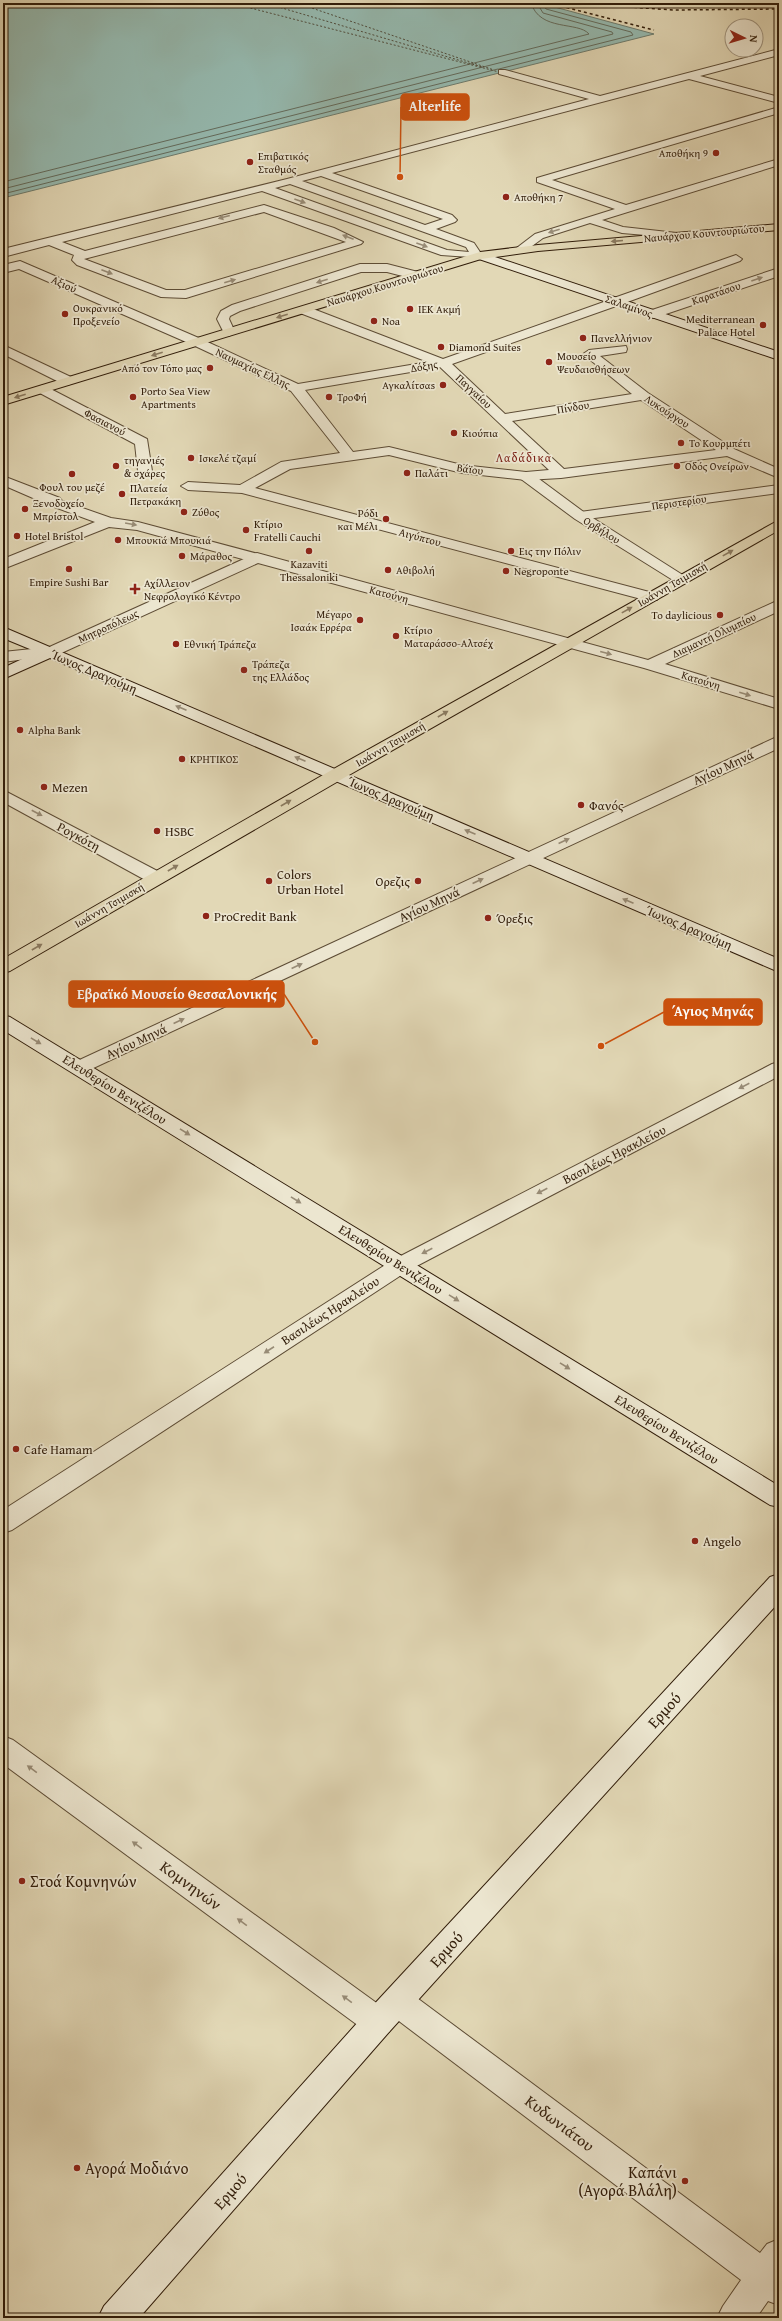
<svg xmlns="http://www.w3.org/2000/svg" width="782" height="2321" font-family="'Gentium Book Plus',serif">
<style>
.water{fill:#95b9af;stroke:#6d7b6d}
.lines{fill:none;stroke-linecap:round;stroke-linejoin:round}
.shore{stroke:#636b5c;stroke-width:1}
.ferry{stroke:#4f4c3c;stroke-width:1;stroke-dasharray:2 2;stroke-linecap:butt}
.service-casing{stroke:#5d4c35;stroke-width:2}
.pedestrian-casing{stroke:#5d4c35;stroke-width:2}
.minor-casing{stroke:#5d4c35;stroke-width:2}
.secondary-casing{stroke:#311d0a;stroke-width:2}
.primary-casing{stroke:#311d0a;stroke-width:2}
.service{fill:#ece6d0;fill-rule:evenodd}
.pedestrian{fill:#ece6d0;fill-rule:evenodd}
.minor{fill:#ece6d0;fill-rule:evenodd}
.secondary{fill:#ece6d0;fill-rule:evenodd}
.primary{fill:#e2d8b6;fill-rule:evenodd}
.rail{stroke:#311d0a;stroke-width:1.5;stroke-dasharray:3 3;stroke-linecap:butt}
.oneway{fill:#988c77}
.oneway2{fill:#8a7a60}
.poi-dot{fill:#8f2418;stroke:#ece6d0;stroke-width:1.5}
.labels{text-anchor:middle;stroke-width:3.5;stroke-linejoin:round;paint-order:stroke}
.far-poi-label{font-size:11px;fill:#311d0a;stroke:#ece6d0;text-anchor:start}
.far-street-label{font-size:11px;fill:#311d0a;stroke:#ece6d0}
.far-neighbourhood-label{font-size:12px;letter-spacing:1px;fill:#7a1f14;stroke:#ece6d0}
.street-label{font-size:13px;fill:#311d0a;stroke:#ece6d0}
.poi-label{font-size:13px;fill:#311d0a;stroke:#ece6d0;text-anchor:start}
.near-street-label{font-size:16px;fill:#311d0a;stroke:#ece6d0}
.near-poi-label{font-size:16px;fill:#311d0a;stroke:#ece6d0;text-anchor:start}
.leader{fill:none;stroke:#cd500c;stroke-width:1.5}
.callout-dot{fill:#cd500c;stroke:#ece6d0;stroke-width:1.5}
.callout{fill:#cd500c;stroke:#cd500c;stroke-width:1.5}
.callout-label{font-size:14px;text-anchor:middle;font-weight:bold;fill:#fff}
</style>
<rect width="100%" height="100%" fill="#e2d8b6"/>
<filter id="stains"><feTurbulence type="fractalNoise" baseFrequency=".005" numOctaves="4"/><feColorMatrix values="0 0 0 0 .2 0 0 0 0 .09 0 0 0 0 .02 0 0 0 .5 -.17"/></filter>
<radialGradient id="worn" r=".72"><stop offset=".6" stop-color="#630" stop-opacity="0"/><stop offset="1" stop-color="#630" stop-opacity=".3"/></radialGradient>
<path class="water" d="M3,3H540L654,34L3,198Z"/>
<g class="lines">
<path class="shore" d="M499,69L633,35L631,32L546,9L542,3
M3,182L589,34C578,21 540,32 531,3
M3,189L613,34L612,32L543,13L537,3
M3,194L498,69"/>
<path class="ferry" d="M231,3L499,72
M265,3L482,67
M297,3L494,70"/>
<g class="service-casing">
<path id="service" d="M779,49V55L700,76L779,97V103L689,79L332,173L452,215L457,220L455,222L436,229L474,243L480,252L486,256L484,258L441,255L262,191L62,242L85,251L264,205L334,228L363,242L361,244L186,298L161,297L77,265L72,260L74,255L49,245L3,257V249L287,179L589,99L499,74V70H505L600,96ZM321,176L443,219L425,225L302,181ZM290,184L466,247L469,252L447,250L275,188ZM264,212L346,242L185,290H166L84,259Z
M779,107V113L552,180L626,205L779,159V165L602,220L623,227L677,233L683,236L681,238L622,233L590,223L543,238L524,252H516L514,250L535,234L615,209L537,182V178Z
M736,255L742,259L740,261L619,305H611L609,302L611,299Z
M360,264H387L418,272L420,275L414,279L387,272H361L240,311L230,316L229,319L235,332L229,336L225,335L217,319L221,311L232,305Z
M51,647L57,649L59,652L57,655L3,662V652Z"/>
</g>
<g class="pedestrian-casing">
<path id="pedestrian" d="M615,298L619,299L621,302L619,305L452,364L505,414L632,394L583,354L589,350L626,346L627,349L626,352L600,356L648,393L734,449L779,469V478L727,456L561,478L526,480L462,473L389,455L290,469L255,488L657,594L659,597L657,600H645L242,493L188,490L181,486L188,482L240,485L281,462L340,453L291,391L193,345L191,342L193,339H201L298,384L428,362L300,313L298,310L300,307H308L443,359ZM440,367L549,470L526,472L462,465L389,447L353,452L305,390ZM641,400L716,450L564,469L512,421Z
M3,345L73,378L75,381L68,385L63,384L3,354Z
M43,385L147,439L152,471L150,474L145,475L138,471L135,444L38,392L36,389Z
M779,485V493L580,520L573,516L580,512Z
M54,498L111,518L138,522L262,555L265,558L257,563L137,530L109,527L3,569V559L95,522L49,505L47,502L49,499Z
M398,1988L409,1992L760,2253L767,2244L779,2239V2305L768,2301L756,2318H717L723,2306L741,2280L387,2012L382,2002L387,1992Z"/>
</g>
<g class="minor-casing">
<path id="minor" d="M20,261L201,339L203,342L201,345H193L19,269L3,273V265Z
M779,268V276L657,317L653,318L647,314L649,311Z
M526,472L531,473L585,513L689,579L686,582H676L575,519L521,479L519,476Z
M3,476L60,498L62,501L59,505H49L3,485Z
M257,553L648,660L779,600V611L665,664L779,699V709L644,668L258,563L57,655H45L43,652L45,649Z
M779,736V748L87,1071L80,1073L73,1071L70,1067L73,1063Z
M3,790L163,874L165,878L163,882L156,884L149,882L3,802Z
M779,1062V1076L409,1270L12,1530L3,1533V1510L393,1260L772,1064Z
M3,1736L13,1740L389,2012L394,2022L389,2032L378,2036L367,2032L3,1764Z"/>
</g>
<g class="secondary-casing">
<path id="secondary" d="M480,252L779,352V360L476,258L474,256Z
M3,627L779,959V972L50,658L3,679V668L37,652L3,638Z
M3,1015L10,1017L779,1486V1507L770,1505L3,1030Z
M779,1574V1602L389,2032L139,2318H98L104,2306L367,2012L770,1577Z"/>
</g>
<g class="primary-casing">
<path id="primary" d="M779,224V230L538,251L481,259L3,405V397L480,252L538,245Z
M779,520V530L342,779L10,971L3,973V959L330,771Z"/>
</g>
<use href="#service" class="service"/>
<use href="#pedestrian" class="pedestrian"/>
<use href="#minor" class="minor"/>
<use href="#secondary" class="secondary"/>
<use href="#primary" class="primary"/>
<path class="rail" d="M549,3L654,30
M568,3L674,10L779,9"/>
</g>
<defs><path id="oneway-solid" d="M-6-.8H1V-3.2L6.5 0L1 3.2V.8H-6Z"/></defs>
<g class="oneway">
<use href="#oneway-solid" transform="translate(300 201) rotate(20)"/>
<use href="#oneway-solid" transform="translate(224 217) rotate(165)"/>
<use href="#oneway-solid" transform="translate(554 231) rotate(162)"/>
<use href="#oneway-solid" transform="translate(348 237) rotate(-159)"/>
<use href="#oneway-solid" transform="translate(422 245) rotate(20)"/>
<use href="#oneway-solid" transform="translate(107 272) rotate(21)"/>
<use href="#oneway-solid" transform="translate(757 279) rotate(-19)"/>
<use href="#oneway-solid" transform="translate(230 281) rotate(-16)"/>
<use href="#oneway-solid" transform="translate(322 281) rotate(162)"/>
<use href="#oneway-solid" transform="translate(131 524) rotate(10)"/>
<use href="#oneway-solid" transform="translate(606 653) rotate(15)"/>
<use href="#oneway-solid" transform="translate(745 694) rotate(17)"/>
<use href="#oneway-solid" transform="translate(181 708) rotate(-157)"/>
<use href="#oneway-solid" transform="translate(300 759) rotate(-157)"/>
<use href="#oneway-solid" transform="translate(37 813) rotate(28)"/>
<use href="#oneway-solid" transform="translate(470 832) rotate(-157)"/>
<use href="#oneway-solid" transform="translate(564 841) rotate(-25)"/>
<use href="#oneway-solid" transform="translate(478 881) rotate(-25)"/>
<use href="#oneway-solid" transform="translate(628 901) rotate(-157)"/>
<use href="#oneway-solid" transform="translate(297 966) rotate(-25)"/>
<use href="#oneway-solid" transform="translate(179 1021) rotate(-25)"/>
<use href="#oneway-solid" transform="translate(36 1041) rotate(31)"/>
<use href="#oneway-solid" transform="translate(744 1086) rotate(153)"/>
<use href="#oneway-solid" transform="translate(185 1132) rotate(32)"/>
<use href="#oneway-solid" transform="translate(542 1191) rotate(153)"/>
<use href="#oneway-solid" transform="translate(296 1200) rotate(32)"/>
<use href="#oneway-solid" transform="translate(427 1251) rotate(153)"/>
<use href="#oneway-solid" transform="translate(454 1298) rotate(32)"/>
<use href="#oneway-solid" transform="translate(269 1350) rotate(147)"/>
<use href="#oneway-solid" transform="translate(565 1366) rotate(32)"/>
<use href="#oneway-solid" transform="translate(32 1769) rotate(-144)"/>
<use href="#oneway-solid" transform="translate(137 1845) rotate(-144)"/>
<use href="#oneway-solid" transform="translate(242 1922) rotate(-144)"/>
<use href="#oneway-solid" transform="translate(347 1999) rotate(-144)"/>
</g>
<g class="oneway2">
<use href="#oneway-solid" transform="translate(617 241) rotate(175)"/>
<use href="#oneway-solid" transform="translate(282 316) rotate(163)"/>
<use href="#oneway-solid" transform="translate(157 354) rotate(163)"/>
<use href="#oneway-solid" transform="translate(20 396) rotate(162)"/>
<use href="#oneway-solid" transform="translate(728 553) rotate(-29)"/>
<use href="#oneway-solid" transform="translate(627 610) rotate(-29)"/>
<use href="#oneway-solid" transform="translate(443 714) rotate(-30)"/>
<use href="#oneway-solid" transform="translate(286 803) rotate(-30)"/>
<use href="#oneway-solid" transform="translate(173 868) rotate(-30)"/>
<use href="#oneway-solid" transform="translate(37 947) rotate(-30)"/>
</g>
<g class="poi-dot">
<circle cx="716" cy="153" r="4"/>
<circle cx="250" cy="162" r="4"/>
<circle cx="506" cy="197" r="4"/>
<circle cx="410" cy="309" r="4"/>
<circle cx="65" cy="314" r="4"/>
<circle cx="374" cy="321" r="4"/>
<circle cx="763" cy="325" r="4"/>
<circle cx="583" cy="338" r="4"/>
<circle cx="441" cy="347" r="4"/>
<circle cx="549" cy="362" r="4"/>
<circle cx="210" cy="368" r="4"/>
<circle cx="443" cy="385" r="4"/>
<circle cx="133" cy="397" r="4"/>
<circle cx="329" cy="397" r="4"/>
<circle cx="454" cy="433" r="4"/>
<circle cx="681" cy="443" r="4"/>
<circle cx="191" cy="458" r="4"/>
<circle cx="116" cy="466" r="4"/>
<circle cx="677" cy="466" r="4"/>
<circle cx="407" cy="473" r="4"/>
<circle cx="72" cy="474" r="4"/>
<circle cx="122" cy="494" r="4"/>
<circle cx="25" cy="509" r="4"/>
<circle cx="184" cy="512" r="4"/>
<circle cx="386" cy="519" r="4"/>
<circle cx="246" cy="530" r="4"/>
<circle cx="17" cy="536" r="4"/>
<circle cx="118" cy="540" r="4"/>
<circle cx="309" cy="551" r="4"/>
<circle cx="511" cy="551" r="4"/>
<circle cx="182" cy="556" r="4"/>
<circle cx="69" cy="569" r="4"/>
<circle cx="388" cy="570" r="4"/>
<circle cx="506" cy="571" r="4"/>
<path d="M133 583h4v4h4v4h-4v4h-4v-4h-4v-4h4z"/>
<circle cx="720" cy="615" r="4"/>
<circle cx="360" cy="620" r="4"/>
<circle cx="396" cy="636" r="4"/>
<circle cx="176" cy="644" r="4"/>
<circle cx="244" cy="670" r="4"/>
<circle cx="20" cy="730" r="4"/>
<circle cx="182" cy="759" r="4"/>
<circle cx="44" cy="787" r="4"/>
<circle cx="581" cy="805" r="4"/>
<circle cx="157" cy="831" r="4"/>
<circle cx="269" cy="881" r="4"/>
<circle cx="418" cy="881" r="4"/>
<circle cx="206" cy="916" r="4"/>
<circle cx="488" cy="918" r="4"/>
<circle cx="16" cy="1449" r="4"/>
<circle cx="695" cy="1541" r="4"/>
<circle cx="22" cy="1881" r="4"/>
<circle cx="77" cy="2168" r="4"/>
<circle cx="685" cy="2181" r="4"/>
</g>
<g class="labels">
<g class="far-poi-label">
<text x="708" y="157" text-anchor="end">Αποθήκη 9</text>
<text x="258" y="160">Επιβατικός<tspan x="258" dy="13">Σταθμός</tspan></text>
<text x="514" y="201">Αποθήκη 7</text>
<text x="73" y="312">Ουκρανικό<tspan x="73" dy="13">Προξενείο</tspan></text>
<text x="418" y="313">ΙΕΚ Ακμή</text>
<text x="755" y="323" text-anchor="end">Mediterranean<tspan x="755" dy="13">Palace Hotel</tspan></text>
<text x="382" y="325">Noa</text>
<text x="591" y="342">Πανελλήνιον</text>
<text x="449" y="351">Diamond Suites</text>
<text x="557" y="360">Μουσείο<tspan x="557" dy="13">Ψευδαισθήσεων</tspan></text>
<text x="202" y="372" text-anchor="end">Από τον Τόπο μας</text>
<text x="435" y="389" text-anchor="end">Αγκαλίτσαs</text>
<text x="141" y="395">Porto Sea View<tspan x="141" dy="13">Apartments</tspan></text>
<text x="337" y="401">ΤροΦή</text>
<text x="462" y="437">Κιούπια</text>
<text x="689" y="447">Το Κουρμπέτι</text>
<text x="199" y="462">Ισκελέ τζαμί</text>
<text x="124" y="464">τηγανιές<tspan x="124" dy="13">&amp; σχάρες</tspan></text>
<text x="685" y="470">Οδός Ονείρων</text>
<text x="415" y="477">Παλάτι</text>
<text x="72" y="491" text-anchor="middle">Φουλ του μεζέ</text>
<text x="130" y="492">Πλατεία<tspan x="130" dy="13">Πετρακάκη</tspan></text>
<text x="33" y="507">Ξενοδοχείο<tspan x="33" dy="13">Μπρίστολ</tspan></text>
<text x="192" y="516">Ζύθος</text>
<text x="378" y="517" text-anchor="end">Ρόδι<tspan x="378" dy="13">και Μέλι</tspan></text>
<text x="254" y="528">Κτίριο<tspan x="254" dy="13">Fratelli Cauchi</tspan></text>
<text x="25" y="540">Hotel Bristol</text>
<text x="126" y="544">Μπουκιά Μπουκιά</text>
<text x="519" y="555">Εις την Πόλιν</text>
<text x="190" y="560">Μάραθος</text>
<text x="309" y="568" text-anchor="middle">Kazaviti<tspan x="309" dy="13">Thessaloniki</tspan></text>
<text x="396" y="574">Αθιβολή</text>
<text x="514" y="575">Negroponte</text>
<text x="69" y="586" text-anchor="middle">Empire Sushi Bar</text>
<text x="144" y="587">Αχίλλειον<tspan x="144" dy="13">Νεφρολογικό Κέντρο</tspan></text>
<text x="352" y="618" text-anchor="end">Μέγαρο<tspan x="352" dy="13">Ισαάκ Ερρέρα</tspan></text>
<text x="712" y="619" text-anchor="end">To daylicious</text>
<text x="404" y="634">Κτίριο<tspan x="404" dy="13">Ματαράσσο-Αλτσέχ</tspan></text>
<text x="184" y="648">Εθνική Τράπεζα</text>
<text x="252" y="668">Τράπεζα<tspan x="252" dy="13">της Ελλάδος</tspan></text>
<text x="28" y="734">Alpha Bank</text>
<text x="190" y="763">ΚΡΗΤΙΚΟΣ</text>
</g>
<g class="far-street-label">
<text transform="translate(704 233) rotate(-5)" y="4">Ναυάρχου Κουντουριώτου</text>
<text transform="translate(64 284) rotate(24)" y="4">Αξιού</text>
<text transform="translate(385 285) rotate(-17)" y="4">Ναυάρχου Κουντουριώτου</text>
<text transform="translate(716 293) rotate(-19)" y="4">Καρατάσου</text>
<text transform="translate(629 306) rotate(19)" y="4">Σαλαμίνος</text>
<text transform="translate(424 366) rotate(-10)" y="4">Δόξης</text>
<text transform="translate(253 368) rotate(25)" y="4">Ναυμαχίας Ελλης</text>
<text transform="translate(474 391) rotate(43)" y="4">Παγγαίου</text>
<text transform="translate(573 407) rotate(-9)" y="4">Πίνδου</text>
<text transform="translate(667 411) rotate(33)" y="4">Λυκούργου</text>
<text transform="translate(105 422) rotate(28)" y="4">Φασιανού</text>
<text transform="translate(470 469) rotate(8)" y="4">Βάϊου</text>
<text transform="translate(679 502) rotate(-8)" y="4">Περιστερίου</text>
<text transform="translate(602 530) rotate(32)" y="4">Ορβήλου</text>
<text transform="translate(420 537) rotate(15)" y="4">Αιγύπτου</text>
<text transform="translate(672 584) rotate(-30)" y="4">Ιωάννη Τσιμισκή</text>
<text transform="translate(389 594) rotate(15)" y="4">Κατούνη</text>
<text transform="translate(108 626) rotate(-25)" y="4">Μητροπόλεως</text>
<text transform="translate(714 635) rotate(-25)" y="4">Διαμαντή Ολυμπίου</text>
<text transform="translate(701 680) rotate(17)" y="4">Κατούνη</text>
<text transform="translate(390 744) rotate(-30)" y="4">Ιωάννη Τσιμισκή</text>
<text transform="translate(109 905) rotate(-30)" y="4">Ιωάννη Τσιμισκή</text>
</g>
<g class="far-neighbourhood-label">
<text x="524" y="462">Λαδάδικα</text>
</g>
<g class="street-label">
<text transform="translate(94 671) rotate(23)" y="5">Ίωνος Δραγούμη</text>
<text transform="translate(723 767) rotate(-25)" y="5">Αγίου Μηνά</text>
<text transform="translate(391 798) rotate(23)" y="5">Ίωνος Δραγούμη</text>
<text transform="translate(79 836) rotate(28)" y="5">Ρογκότη</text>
<text transform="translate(429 904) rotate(-25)" y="5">Αγίου Μηνά</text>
<text transform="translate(689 927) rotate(23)" y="5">Ίωνος Δραγούμη</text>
<text transform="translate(136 1041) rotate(-25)" y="5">Αγίου Μηνά</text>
<text transform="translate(115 1089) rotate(32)" y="5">Ελευθερίου Βενιζέλου</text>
<text transform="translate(614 1154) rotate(-27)" y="5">Βασιλέως Ηρακλείου</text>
<text transform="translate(391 1259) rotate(32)" y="5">Ελευθερίου Βενιζέλου</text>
<text transform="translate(330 1310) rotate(-33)" y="5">Βασιλέως Ηρακλείου</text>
<text transform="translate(667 1429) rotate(32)" y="5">Ελευθερίου Βενιζέλου</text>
</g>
<g class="poi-label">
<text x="52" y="792">Mezen</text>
<text x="589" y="810">Φανός</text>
<text x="165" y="836">HSBC</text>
<text x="277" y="879">Colors<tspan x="277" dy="15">Urban Hotel</tspan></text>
<text x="410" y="886" text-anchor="end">Ορεζις</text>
<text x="214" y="921">ProCredit Bank</text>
<text x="496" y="923">Όρεξις</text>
<text x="24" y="1454">Cafe Hamam</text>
<text x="703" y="1546">Angelo</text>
</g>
<g class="near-street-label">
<text transform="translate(664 1710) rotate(-48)" y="6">Ερμού</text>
<text transform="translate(191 1885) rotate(36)" y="6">Κομνηνών</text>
<text transform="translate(446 1949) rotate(-48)" y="6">Ερμού</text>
<text transform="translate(560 2123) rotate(37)" y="6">Κυδωνιάτου</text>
<text transform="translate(230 2191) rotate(-49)" y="6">Ερμού</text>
</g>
<g class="near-poi-label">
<text x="30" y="1887">Στοά Κομνηνών</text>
<text x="85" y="2174">Αγορά Μοδιάνο</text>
<text x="677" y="2178" text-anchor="end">Καπάνι<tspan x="677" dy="18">(Αγορά Βλάλη)</tspan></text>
</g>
</g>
<path class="leader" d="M400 177L401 107M315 1042L284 994M601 1046L664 1012"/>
<g class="callout-dot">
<circle cx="400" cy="177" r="4"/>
<circle cx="315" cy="1042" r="4"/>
<circle cx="601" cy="1046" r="4"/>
</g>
<g class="callout">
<rect x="401" y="94" width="68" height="26" rx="4"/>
<rect x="69" y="981" width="215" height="26" rx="4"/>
<rect x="664" y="999" width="98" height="26" rx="4"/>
</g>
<g class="callout-label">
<text x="435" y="111">Alterlife</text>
<text x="177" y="999">Εβραϊκό Μουσείο Θεσσαλονικής</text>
<text x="713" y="1016">Άγιος Μηνάς</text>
</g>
<rect width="782" height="2321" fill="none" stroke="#e2d8b6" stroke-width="16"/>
<rect x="4" y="4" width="774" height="2313" fill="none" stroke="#311d0a" stroke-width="2"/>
<rect x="8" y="8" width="766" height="2305" fill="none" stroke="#311d0a"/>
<g transform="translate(744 38) rotate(95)"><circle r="19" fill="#ece6d0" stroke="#a19681"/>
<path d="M0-3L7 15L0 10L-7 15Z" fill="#8f2418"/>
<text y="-6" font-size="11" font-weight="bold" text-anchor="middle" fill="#311d0a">N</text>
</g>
<rect width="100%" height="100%" filter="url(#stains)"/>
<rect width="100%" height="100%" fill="url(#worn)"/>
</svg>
